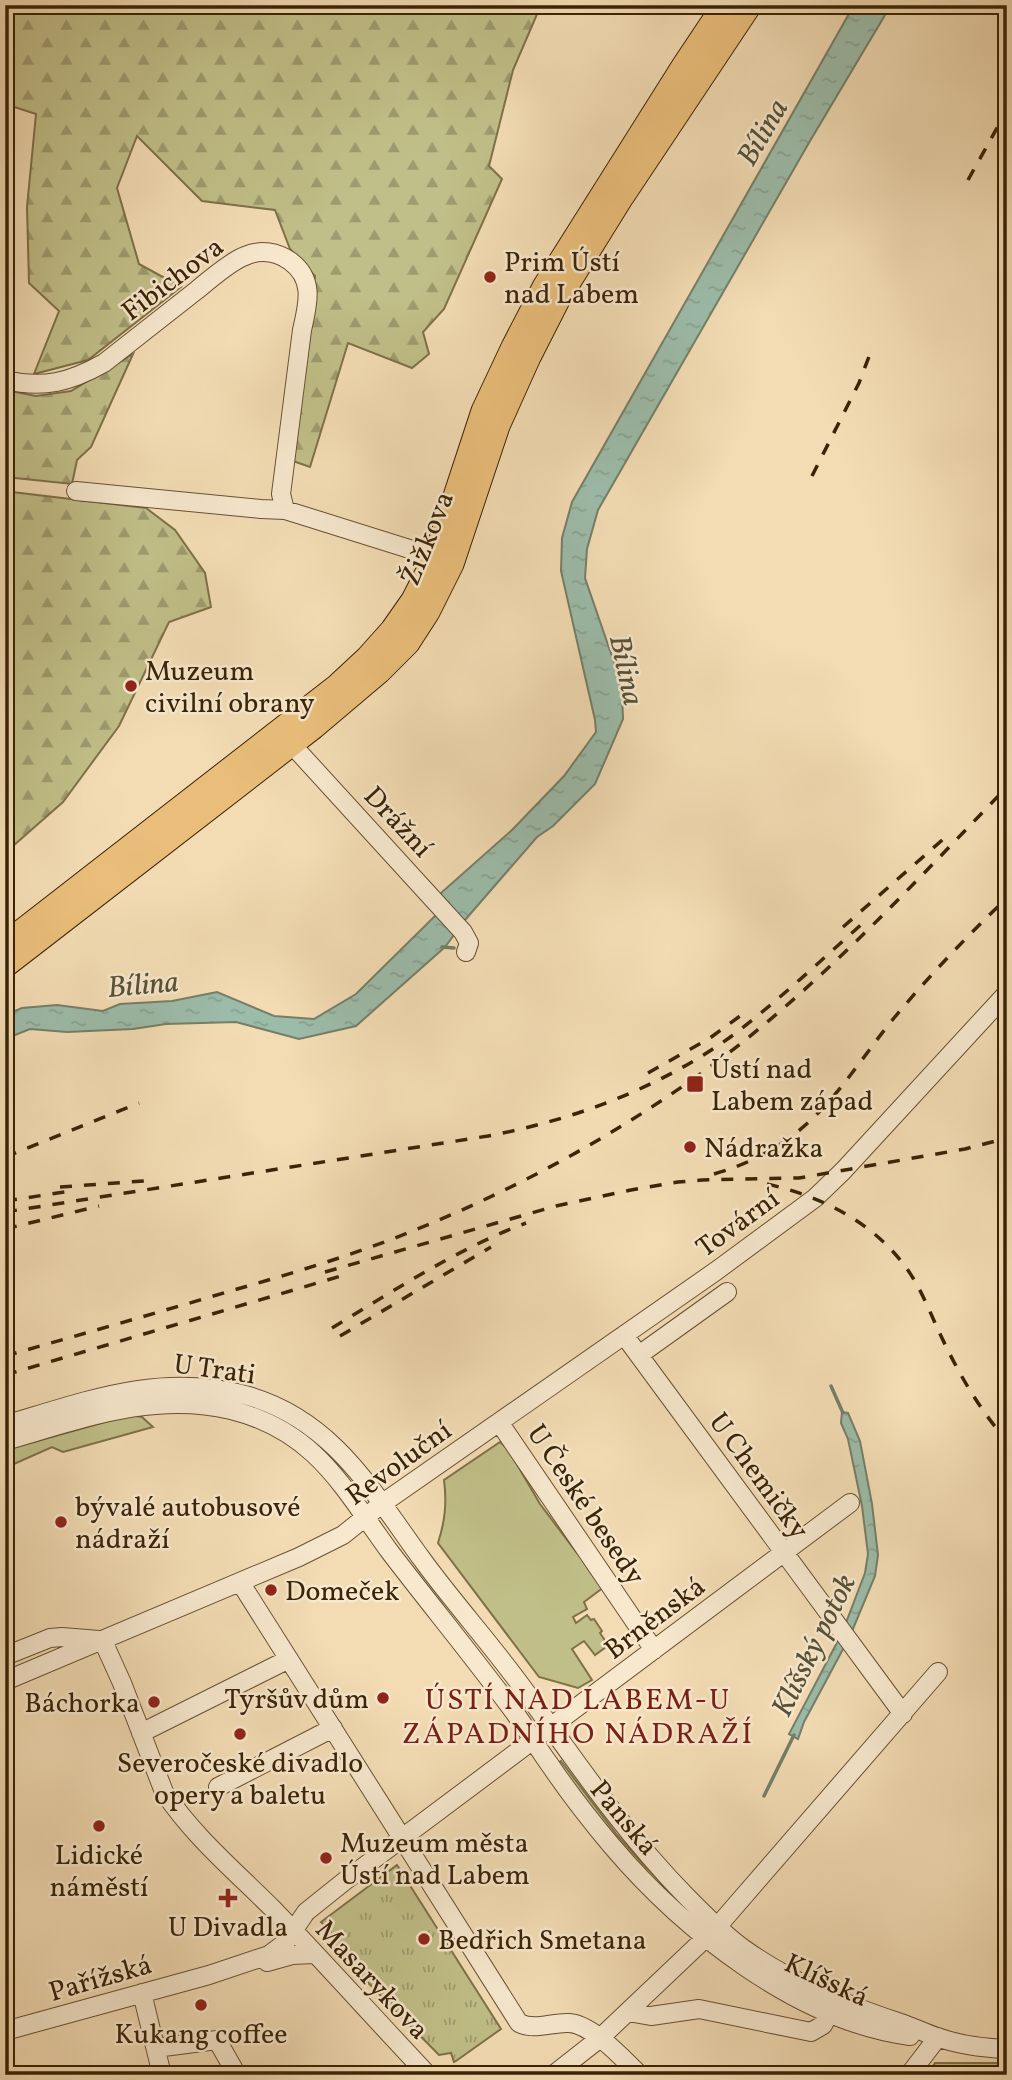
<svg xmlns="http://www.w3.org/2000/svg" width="1012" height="2080" font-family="Vollkorn,serif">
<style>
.grass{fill:#c1bf89;stroke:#7e7148;stroke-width:2}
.forest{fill:url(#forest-firs);stroke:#7e7148;stroke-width:2}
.park{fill:url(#park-tufts);stroke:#7e7148;stroke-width:2}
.water{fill:url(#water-ripples);stroke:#757f68;stroke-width:2}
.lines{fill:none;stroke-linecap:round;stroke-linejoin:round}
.stream{stroke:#757f68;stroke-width:3.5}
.minor-casing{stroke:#685132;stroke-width:20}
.major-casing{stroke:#3a2306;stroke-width:25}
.minor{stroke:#f7e8ce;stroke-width:18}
.major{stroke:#eabe7a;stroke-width:23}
.rail{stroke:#3a2306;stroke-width:3.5;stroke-dasharray:12 12;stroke-linecap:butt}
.poi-dot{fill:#8f2418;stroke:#f7e8ce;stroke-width:2.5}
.labels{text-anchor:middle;stroke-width:5;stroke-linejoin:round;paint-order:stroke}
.poi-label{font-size:28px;fill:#3a2306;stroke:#f7e8ce;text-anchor:start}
.street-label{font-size:28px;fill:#3a2306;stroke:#f7e8ce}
.water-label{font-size:30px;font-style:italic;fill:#575137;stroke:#f7e8ce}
.neighbourhood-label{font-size:30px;letter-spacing:2px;fill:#7a1f14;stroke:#f7e8ce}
</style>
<defs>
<pattern id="forest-firs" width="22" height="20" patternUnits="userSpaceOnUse" patternTransform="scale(1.75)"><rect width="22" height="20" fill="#c1bf89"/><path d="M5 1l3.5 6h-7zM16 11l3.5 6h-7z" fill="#9e9b6e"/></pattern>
<pattern id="park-tufts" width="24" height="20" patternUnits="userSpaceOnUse" patternTransform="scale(1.75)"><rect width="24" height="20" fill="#c1bf89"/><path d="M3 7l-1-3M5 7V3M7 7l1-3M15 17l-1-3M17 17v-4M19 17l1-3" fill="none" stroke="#9e9b6e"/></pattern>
<pattern id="water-ripples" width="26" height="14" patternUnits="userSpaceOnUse" patternTransform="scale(1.75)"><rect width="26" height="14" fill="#9cbcaa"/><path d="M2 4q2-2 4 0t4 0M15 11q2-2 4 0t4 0" fill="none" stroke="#87a191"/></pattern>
</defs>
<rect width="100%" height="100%" fill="#f3dcb4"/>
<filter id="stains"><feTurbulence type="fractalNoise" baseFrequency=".00286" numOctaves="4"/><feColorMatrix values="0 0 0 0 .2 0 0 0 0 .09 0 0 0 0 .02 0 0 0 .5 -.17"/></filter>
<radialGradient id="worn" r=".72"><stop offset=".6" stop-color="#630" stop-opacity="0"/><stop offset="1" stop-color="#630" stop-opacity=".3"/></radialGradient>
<path class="grass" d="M130,1415L142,1417L153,1427L63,1452L52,1447L5,1468V1450Z
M500,1442L508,1449L540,1504L577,1553H581L604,1587L584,1602L587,1609L573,1617L576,1623L587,1615L591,1620L594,1619L602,1631L600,1633L606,1642L609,1641L610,1644L595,1655L584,1641L572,1649L592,1680L578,1688L539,1677L438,1543C445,1521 447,1503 444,1480Z
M561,1761L617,1835L644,1865L683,1903L680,1907L640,1869L557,1764Z"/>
<path class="forest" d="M5,5H541L513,70L489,166L502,179L444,309L423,332L429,354L412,368L348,343L310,467L293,461L315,276L290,249L275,210L202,201L137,136L117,188L139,264L181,287L88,360L34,374L59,311L29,283L27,207L36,114L5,104Z
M133,354L91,447L77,460L72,484L15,478L5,473V390L36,396L71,391Z
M5,489L12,492L146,508L175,530L205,573L211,607L169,622L119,726L63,802L5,853Z"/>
<path class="park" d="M397,1865L501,2029L456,2061L454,2062L451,2053L439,2055L329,1943L331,1932L321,1922Z
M935,2063H1007V2075H927Z"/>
<path class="water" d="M854,5H891L810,141L598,510L587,549L585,578L616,668L622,694L623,719L595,784L553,826L537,837L465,920L445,947L356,1026L299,1039L236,1022L166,1024L133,1029L67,1032L30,1029L5,1039V1015L22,1008L57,1005L103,1011L120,1004L172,1001L217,992L274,1016L314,1019L356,994L436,915L441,893L512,830L564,776L596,732L595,720L561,571L562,538L572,502Z
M842,1412L848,1413L860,1441L872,1504L878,1555L875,1576L850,1636L804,1722L798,1739L789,1734L842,1633L865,1573L868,1554L862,1506L848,1439L841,1423Z"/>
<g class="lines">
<path class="stream" d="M442,947L454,948
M831,1386L843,1413
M764,1796L794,1735"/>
<g class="minor-casing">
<path id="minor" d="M5,380C44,389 70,382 104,363C135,339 166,314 197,290C209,280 231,261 245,256C261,249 277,252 290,261C315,279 308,304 302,330L281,494L285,510L435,557
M76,491L261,509L285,510
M284,736L463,932L469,943L466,952
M624,1335L903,1714
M639,1355L727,1292
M499,1422L654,1650
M5,1425C86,1401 160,1372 245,1395C334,1419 373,1493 424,1562C460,1611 501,1655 535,1705C583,1772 629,1838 687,1897C705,1915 723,1934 744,1949C792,1983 845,2005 901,2023C913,2027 925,2033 937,2037C959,2045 984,2048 1007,2049
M5,1441C79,1420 153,1391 231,1410C316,1431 343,1488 390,1552C432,1607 476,1660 517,1716C529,1732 538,1749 550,1765C569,1793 590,1820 611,1845C683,1930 797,2021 910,2036
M240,1582L519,2023C535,2031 552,2022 569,2023C592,2024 623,2059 640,2075
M103,1641L122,1683L164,1792C194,1837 236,1872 274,1910C326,1964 376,2020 428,2075
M5,1656L50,1638L62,1637L99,1640
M5,1681L299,1557L343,1535L383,1503L716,1271L815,1198L843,1171L1007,993
M141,1733L289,1659
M218,1787L333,1728
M267,1962L292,1955L315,1954
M142,1993L162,2075
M628,2012L651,2016L699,2009L811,2032L823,2025L830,2012
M5,2031L209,1975L269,1955L285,1943L306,1912L346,1880L850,1503
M156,2048L217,2040L237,2075
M553,2075L599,2039L717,1927L938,1672
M909,2075L938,2037"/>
</g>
<g class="major-casing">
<path id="major" d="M5,944L338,685L367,658L392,630L413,600L435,557L483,411L513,347L544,287L684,65L724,5
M5,966L314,727L379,672L408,643L428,612L452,564L498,426L529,357L558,300L622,197L750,5"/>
</g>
<use href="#minor" class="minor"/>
<use href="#major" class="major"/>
<path class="rail" d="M968,180L1007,110
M812,476L859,383L873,346
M843,927L948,835
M648,1073L710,1038L740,1016
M5,1157L139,1103
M714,1174C776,1156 813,1125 852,1073C866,1055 879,1036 894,1018C929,976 967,936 1007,898
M767,1184C825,1197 881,1226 913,1278C924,1296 932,1317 941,1336C959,1374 979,1409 1007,1441
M60,1187L144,1181
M5,1201L71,1191
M5,1212L488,1136C573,1120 657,1089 729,1038C776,1003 819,962 863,923
M5,1229L99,1206
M325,1272L556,1206L631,1190L678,1182L702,1180L799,1178L965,1149L1007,1138
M332,1328C395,1290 457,1249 526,1223
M340,1336L491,1247
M5,1356C79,1335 153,1314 227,1292C283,1276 340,1259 395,1238C513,1192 629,1129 730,1052C832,973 918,879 1007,787
M5,1375L341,1276"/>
</g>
<g class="poi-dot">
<circle cx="490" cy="277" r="7"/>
<circle cx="131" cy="686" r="7"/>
<rect x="686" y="1075" width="18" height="18" rx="3.5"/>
<circle cx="690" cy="1147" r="7"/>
<circle cx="61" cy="1522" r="7"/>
<circle cx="271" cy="1590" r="7"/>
<circle cx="383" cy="1698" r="7"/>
<circle cx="154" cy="1702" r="7"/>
<circle cx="240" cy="1734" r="7"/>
<circle cx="99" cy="1826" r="7"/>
<circle cx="326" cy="1858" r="7"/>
<path d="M224.5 1887.5h7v7h7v7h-7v7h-7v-7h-7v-7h7z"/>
<circle cx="424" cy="1939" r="7"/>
<circle cx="201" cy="2005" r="7"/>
</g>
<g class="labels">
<g class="poi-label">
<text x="504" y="271">Prim Ústí<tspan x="504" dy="32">nad Labem</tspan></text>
<text x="145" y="680">Muzeum<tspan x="145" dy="32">civilní obrany</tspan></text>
<text x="711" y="1078">Ústí nad<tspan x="711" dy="32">Labem západ</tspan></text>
<text x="704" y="1157">Nádražka</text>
<text x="75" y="1516">bývalé autobusové<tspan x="75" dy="32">nádraží</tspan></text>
<text x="285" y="1600">Domeček</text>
<text x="369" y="1708" text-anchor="end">Tyršův dům</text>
<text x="140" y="1712" text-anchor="end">Báchorka</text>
<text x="240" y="1772" text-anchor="middle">Severočeské divadlo<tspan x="240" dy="32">opery a baletu</tspan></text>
<text x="340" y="1852">Muzeum města<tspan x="340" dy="32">Ústí nad Labem</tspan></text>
<text x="99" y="1864" text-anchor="middle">Lidické<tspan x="99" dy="32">náměstí</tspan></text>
<text x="228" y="1936" text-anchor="middle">U Divadla</text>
<text x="438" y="1949">Bedřich Smetana</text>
<text x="201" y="2043" text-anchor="middle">Kukang coffee</text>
</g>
<g class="street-label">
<text transform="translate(172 278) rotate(-37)" y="10">Fibichova</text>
<text transform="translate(426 538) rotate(-68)" y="10">Žižkova</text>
<text transform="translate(399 821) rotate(47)" y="10">Drážní</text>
<text transform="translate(737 1222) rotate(-36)" y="10">Tovární</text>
<text transform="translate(215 1368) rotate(8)" y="10">U Trati</text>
<text transform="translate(398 1462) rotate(-36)" y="10">Revoluční</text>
<text transform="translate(760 1475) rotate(54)" y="10">U Chemičky</text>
<text transform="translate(587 1504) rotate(56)" y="10">U České besedy</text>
<text transform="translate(654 1617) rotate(-37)" y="10">Brněnská</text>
<text transform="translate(625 1817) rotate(50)" y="10">Panská</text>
<text transform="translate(100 1977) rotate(-16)" y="10">Pařížská</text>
<text transform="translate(373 1979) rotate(47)" y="10">Masarykova</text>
<text transform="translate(827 1979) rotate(25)" y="10">Klíšská</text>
</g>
<g class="water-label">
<text transform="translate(762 132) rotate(-60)" y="10">Bílina</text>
<text transform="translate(627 670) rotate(78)" y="10">Bílina</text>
<text transform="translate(143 984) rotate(-5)" y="10">Bílina</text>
<text transform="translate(813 1645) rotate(-64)" y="10">Klíšský potok</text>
</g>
<g class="neighbourhood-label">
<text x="578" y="1709">ÚSTÍ NAD LABEM-U<tspan x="578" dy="34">ZÁPADNÍHO NÁDRAŽÍ</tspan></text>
</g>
</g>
<rect width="1012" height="2080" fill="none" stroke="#f3dcb4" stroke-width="28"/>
<rect x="7" y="7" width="998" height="2066" fill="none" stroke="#3a2306" stroke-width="3.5"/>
<rect x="14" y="14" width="984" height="2052" fill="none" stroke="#3a2306" stroke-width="2"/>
<rect width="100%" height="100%" filter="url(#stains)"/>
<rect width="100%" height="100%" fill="url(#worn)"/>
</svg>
